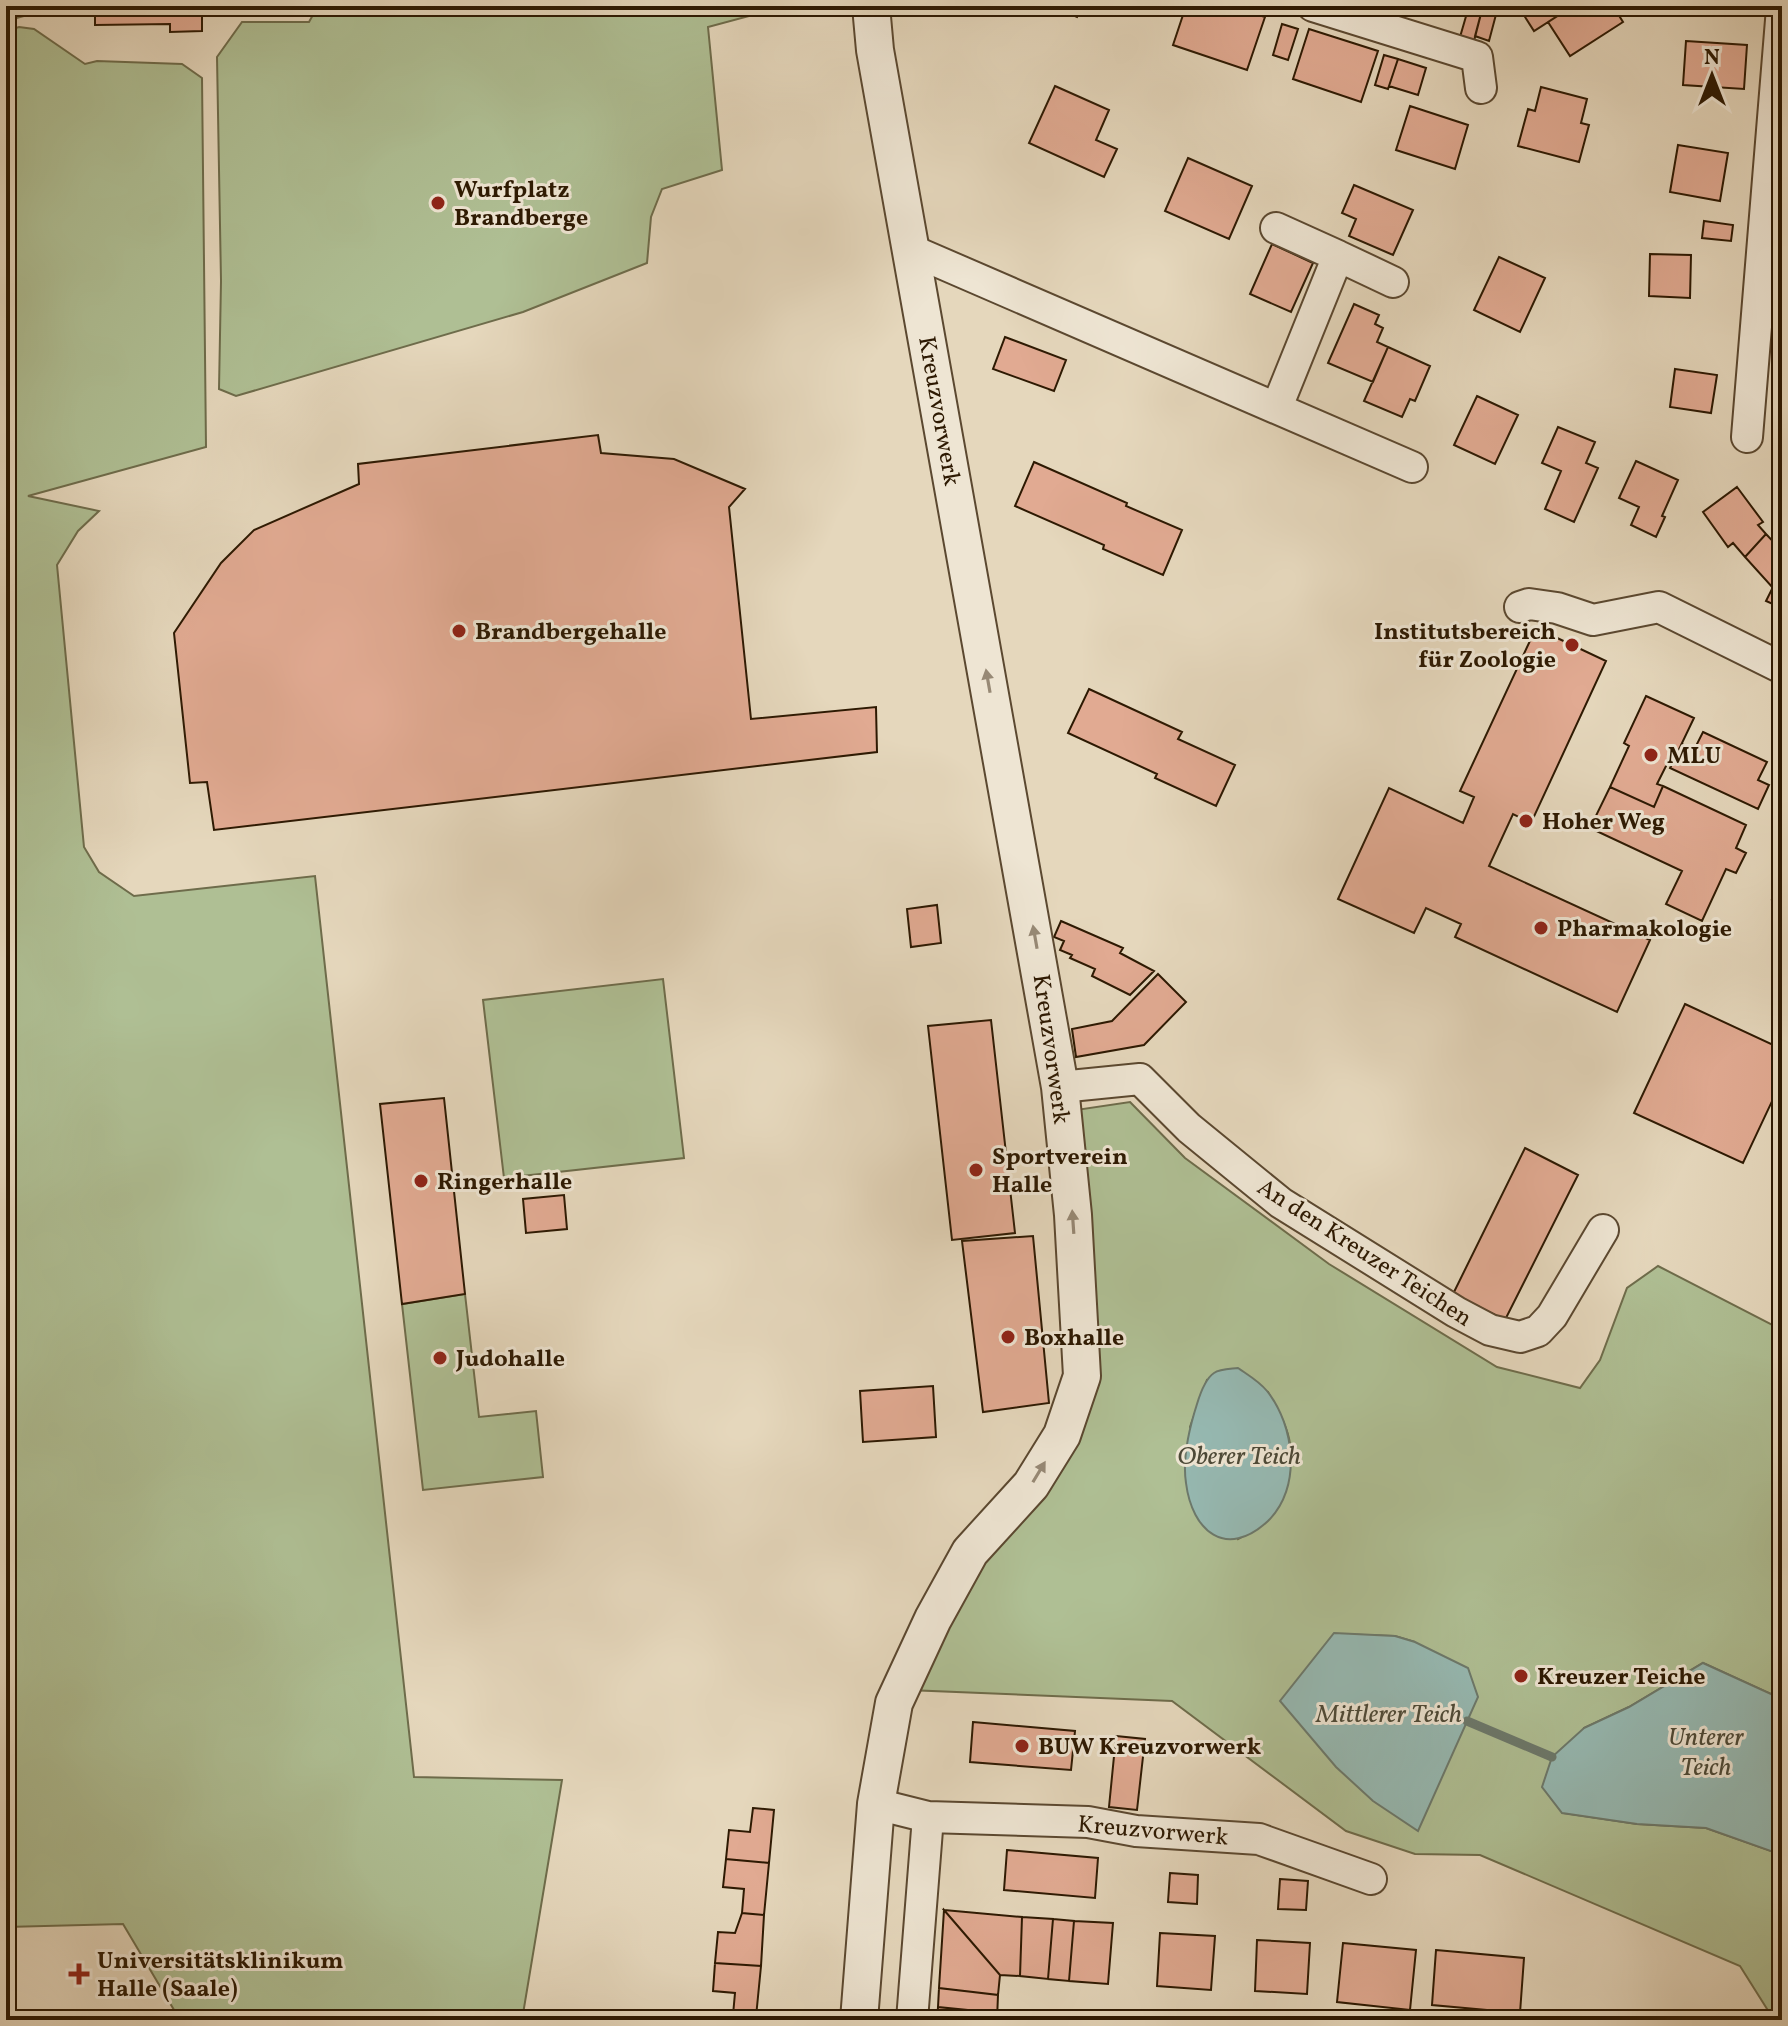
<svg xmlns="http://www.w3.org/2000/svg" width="1788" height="2026" font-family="Vollkorn,serif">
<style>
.green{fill:#afbf94;stroke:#6e6c4b;stroke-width:2;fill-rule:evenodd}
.water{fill:#96b9b2;stroke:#6c796c;stroke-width:2}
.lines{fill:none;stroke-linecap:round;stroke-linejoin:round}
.stream{stroke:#6c796c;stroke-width:9}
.building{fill:#e1aa92;stroke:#2d1902;stroke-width:2}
.minor-casing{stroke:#5b4830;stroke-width:34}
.tertiary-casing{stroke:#5b4830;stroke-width:40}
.minor{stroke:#eee5d3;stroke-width:30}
.tertiary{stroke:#eee5d3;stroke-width:36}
.oneway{fill:#978975}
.poi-dot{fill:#8f2418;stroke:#eee5d3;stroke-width:3}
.labels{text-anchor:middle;stroke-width:6;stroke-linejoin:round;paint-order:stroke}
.poi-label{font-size:24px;font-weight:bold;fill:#2d1902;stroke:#eee5d3;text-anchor:start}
.street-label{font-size:24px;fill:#2d1902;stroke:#eee5d3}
.water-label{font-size:26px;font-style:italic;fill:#4c4937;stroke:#eee5d3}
</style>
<rect width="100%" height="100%" fill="#e5d7bc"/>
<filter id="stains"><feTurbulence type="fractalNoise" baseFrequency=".0025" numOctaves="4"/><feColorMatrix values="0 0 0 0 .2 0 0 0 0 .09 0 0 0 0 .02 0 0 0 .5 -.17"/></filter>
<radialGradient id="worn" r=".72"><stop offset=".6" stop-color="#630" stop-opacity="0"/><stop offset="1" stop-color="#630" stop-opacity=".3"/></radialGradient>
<path class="green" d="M6,6H36L35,13L6,21Z
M318,6H756L753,15L708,27L722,170L662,189L651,217L647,263L523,312L236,396L219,389L221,281L217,57L242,22H309Z
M19,27L34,29L85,64L97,61L182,64L202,78L206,447L28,496L99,511L78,531L57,565L84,847L99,872L134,896L315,876L414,1777L562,1780L522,2020H180L123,1924L6,1927V31Z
M663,979L684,1158L504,1178L483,1000Z
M1130,1102L1185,1158L1329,1264L1497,1367L1580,1388L1600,1360L1627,1288L1658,1266L1782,1330V1699L1703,1663L1629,1707L1584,1728L1563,1813L1637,1824L1706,1828L1782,1855V2020H1774L1740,1966L1480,1855L1415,1854L1346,1831L1172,1701L908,1690L969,1570L1073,1445L1069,1111ZM1207,1380L1268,1392C1292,1434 1300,1455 1277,1499C1265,1522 1261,1527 1238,1539L1190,1427ZM1334,1634L1395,1636L1415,1642L1314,1660Z
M465,1294L479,1417L536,1411L543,1477L423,1490L402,1304Z"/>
<path class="water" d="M1238,1368C1248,1375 1259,1381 1267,1391C1295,1426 1302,1488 1268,1521C1226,1560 1192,1531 1186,1483C1182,1457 1189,1429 1197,1404C1200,1394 1205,1379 1214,1373C1220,1369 1231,1369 1238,1368Z
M1334,1633L1395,1636L1415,1642L1468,1668L1478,1697L1418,1831L1373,1801L1336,1767L1280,1701Z
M1703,1663L1782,1699V1855L1706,1828L1637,1824L1562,1813L1542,1787L1552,1757L1584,1728L1629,1707Z"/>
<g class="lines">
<path class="stream" d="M1467,1721L1552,1757"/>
</g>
<path class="building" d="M95,6H202V31L170,32V24L95,25Z
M1052,6H1082L1077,17Z
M1186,6H1232L1265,17L1247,70L1173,45Z
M1469,6H1483L1474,41L1460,37Z
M1483,6L1498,7L1489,41L1475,36Z
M1518,6H1573L1534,31Z
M1573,6H1613L1623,22L1570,56L1548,22Z
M1282,24L1298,29L1288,60L1273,55Z
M1309,29L1378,51L1361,102L1293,79Z
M1686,41L1747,45L1744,89L1683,85Z
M1384,55L1398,59L1388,89L1375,85Z
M1398,59L1426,68L1418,95L1389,86Z
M1055,86L1109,110L1096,140L1117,149L1104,177L1029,143Z
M1541,87L1587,99L1581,123L1589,125L1579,162L1518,146L1528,109L1535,111Z
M1410,106L1468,125L1455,169L1396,150Z
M1678,145L1728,153L1720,201L1670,192Z
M1188,158L1252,186L1229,239L1165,211Z
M1354,185L1413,210L1393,255L1349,236L1356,219L1342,213Z
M1704,221L1733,225L1731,241L1702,238Z
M1272,244L1313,263L1291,312L1250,294Z
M1650,254L1691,255L1690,298L1649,296Z
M1499,257L1545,278L1520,332L1474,310Z
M1354,304L1379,315L1375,324L1383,328L1377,342L1388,347L1373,382L1328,363Z
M1005,337L1066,360L1054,391L993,369Z
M1388,347L1430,366L1415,401L1410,399L1402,417L1364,401Z
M1675,369L1717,375L1711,413L1670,407Z
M1477,396L1518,415L1495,464L1454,445Z
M1558,427L1595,442L1586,463L1598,468L1574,522L1545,509L1561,471L1542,463Z
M598,435L601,453L674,459L745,489L729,507L751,719L876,707L877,752L214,830L207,782L190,783L174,633L221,563L254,530L359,484L358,464Z
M1636,461L1678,480L1662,516L1665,517L1656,537L1631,525L1639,507L1619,498Z
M1034,462L1127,503L1126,506L1182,530L1163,575L1103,549L1104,545L1015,506Z
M1737,487L1763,522L1758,525L1766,534L1745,557L1733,543L1728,547L1703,512Z
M1766,534L1782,551V574L1780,573L1773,588L1745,557Z
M1780,573L1782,574V608L1766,601Z
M1536,628L1606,661L1531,823L1513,814L1489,866L1650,940L1617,1012L1455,937L1461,924L1426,908L1414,933L1338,899L1389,788L1463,823L1474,797L1460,791Z
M1089,689L1182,732L1178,739L1235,765L1216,806L1155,778L1157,774L1068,733Z
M1646,696L1694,718L1671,766L1667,764L1657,784L1663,786L1654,807L1610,787L1629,746L1624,743Z
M1703,732L1767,762L1758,780L1769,785L1758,809L1670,768L1682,744L1694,750Z
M1663,786L1746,825L1736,848L1746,853L1736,873L1726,869L1702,921L1666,904L1682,871L1590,828L1610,787L1654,807Z
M1782,894V916L1772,900Z
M937,905L941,943L911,947L907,909Z
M1061,921L1123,948L1120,953L1154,971L1130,995L1092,976L1095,969L1070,958L1072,955L1060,950L1064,941L1054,937Z
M1158,974L1186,1002L1144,1045L1076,1057L1072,1029L1112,1021Z
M1685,1004L1782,1049V1080L1743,1163L1634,1113Z
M991,1020L1015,1233L952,1240L928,1026Z
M444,1098L465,1294L402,1304L380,1104Z
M1525,1148L1578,1175L1505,1320L1453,1294Z
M564,1195L567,1229L526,1233L523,1199Z
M1033,1236L1049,1403L983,1412L962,1241Z
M933,1386L936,1437L863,1442L860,1391Z
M973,1722L1075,1731L1071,1770L970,1762Z
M1116,1736L1145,1739L1137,1810L1109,1807Z
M753,1808L774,1810L769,1863L726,1859L729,1830L750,1832Z
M1007,1850L1098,1858L1095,1898L1004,1890Z
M726,1859L769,1863L764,1915L742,1913L744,1889L723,1887Z
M1170,1873L1198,1875L1197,1904L1168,1902Z
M1280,1879L1308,1881L1306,1910L1278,1909Z
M944,1910L1022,1917L1020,1976L1000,1975Z
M944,1910L1000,1975L998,1995L939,1988Z
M742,1913L764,1915L761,1966L715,1963L718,1932L735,1933Z
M1022,1917L1053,1919L1048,1979L1020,1976Z
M1053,1919L1074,1921L1069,1981L1048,1979Z
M1074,1921L1113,1923L1108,1984L1069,1981Z
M1160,1933L1215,1936L1211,1990L1157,1986Z
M1257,1940L1310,1943L1307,1994L1255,1991Z
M1343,1943L1416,1950L1410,2010L1337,2002Z
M1436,1950L1524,1958L1520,2013L1432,2005Z
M715,1963L761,1966L756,2017L733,2015L735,1993L713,1991Z
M939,1988L998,1995L997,2020H967V2010L938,2007Z
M938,2007L967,2010V2020H937Z
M733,2015L756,2017V2020H732Z"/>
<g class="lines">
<g class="minor-casing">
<path id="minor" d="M1313,6L1477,57L1481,88
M1276,228L1338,256
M911,250L1412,467
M1277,407L1338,256L1393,282
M1747,437L1782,8
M1520,607L1529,604L1557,608L1593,620L1659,607L1782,668
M1060,1087L1140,1079L1189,1128L1281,1203L1456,1312L1490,1330L1520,1337L1538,1331L1552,1316L1603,1230
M876,1804L928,1817L1088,1822L1136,1831L1259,1839L1371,1879
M912,2020L928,1817"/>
</g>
<g class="tertiary-casing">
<path id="tertiary" d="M859,2020L876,1804L894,1703L933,1619L970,1552L1031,1485L1062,1435L1082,1376L1073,1215L1060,1087L875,50L871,6"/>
</g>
<use href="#minor" class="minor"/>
<use href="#tertiary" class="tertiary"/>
</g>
<defs><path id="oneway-solid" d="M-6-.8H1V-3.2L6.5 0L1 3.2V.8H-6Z" transform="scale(2)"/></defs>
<g class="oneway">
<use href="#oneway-solid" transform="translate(988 681) rotate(-100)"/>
<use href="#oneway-solid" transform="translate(1035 937) rotate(-100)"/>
<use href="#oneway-solid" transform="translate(1073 1222) rotate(-94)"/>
<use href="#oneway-solid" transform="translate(1039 1472) rotate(-59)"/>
</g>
<g class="poi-dot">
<circle cx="438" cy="203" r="8"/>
<circle cx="459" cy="631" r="8"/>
<circle cx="1572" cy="645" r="8"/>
<circle cx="1651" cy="755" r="8"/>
<circle cx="1526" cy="821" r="8"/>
<circle cx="1541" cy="928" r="8"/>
<circle cx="976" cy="1170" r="8"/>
<circle cx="421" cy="1181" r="8"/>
<circle cx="1008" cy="1337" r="8"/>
<circle cx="440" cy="1358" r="8"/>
<circle cx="1521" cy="1676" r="8"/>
<circle cx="1022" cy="1746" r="8"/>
<path d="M75 1962h8v8h8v8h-8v8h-8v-8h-8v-8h8z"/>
</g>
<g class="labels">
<g class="poi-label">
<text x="454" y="197">Wurfplatz<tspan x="454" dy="28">Brandberge</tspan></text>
<text x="475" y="639">Brandbergehalle</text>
<text x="1556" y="639" text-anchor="end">Institutsbereich<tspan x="1556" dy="28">für Zoologie</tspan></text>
<text x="1667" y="763">MLU</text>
<text x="1542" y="829">Hoher Weg</text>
<text x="1557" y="936">Pharmakologie</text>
<text x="992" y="1164">Sportverein<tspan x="992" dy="28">Halle</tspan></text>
<text x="437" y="1189">Ringerhalle</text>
<text x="1024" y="1345">Boxhalle</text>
<text x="456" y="1366">Judohalle</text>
<text x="1537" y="1684">Kreuzer Teiche</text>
<text x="1038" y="1754">BUW Kreuzvorwerk</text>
<text x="97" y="1968">Universitätsklinikum<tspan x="97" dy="28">Halle (Saale)</tspan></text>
</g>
<g class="street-label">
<text transform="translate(940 411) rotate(80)" y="8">Kreuzvorwerk</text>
<text transform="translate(1052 1049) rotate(82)" y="8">Kreuzvorwerk</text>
<text transform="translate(1365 1252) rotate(33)" y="8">An den Kreuzer Teichen</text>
<text transform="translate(1153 1830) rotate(5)" y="8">Kreuzvorwerk</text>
</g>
<g class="water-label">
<text x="1239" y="1464">Oberer Teich</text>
<text x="1389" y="1722">Mittlerer Teich</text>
<text x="1706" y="1745">Unterer<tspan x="1706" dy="30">Teich</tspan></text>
</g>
</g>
<rect width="1788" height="2026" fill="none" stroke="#e5d7bc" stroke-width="32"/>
<rect x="8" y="8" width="1772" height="2010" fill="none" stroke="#2d1902" stroke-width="4"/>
<rect x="16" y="16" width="1756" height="1994" fill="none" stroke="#2d1902" stroke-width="2"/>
<g transform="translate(1712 76)" stroke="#eee5d3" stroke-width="6" paint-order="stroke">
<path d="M0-6L14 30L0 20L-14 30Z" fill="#2d1902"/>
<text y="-12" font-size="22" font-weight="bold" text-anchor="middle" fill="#2d1902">N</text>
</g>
<rect width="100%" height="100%" filter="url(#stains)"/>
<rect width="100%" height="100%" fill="url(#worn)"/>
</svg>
